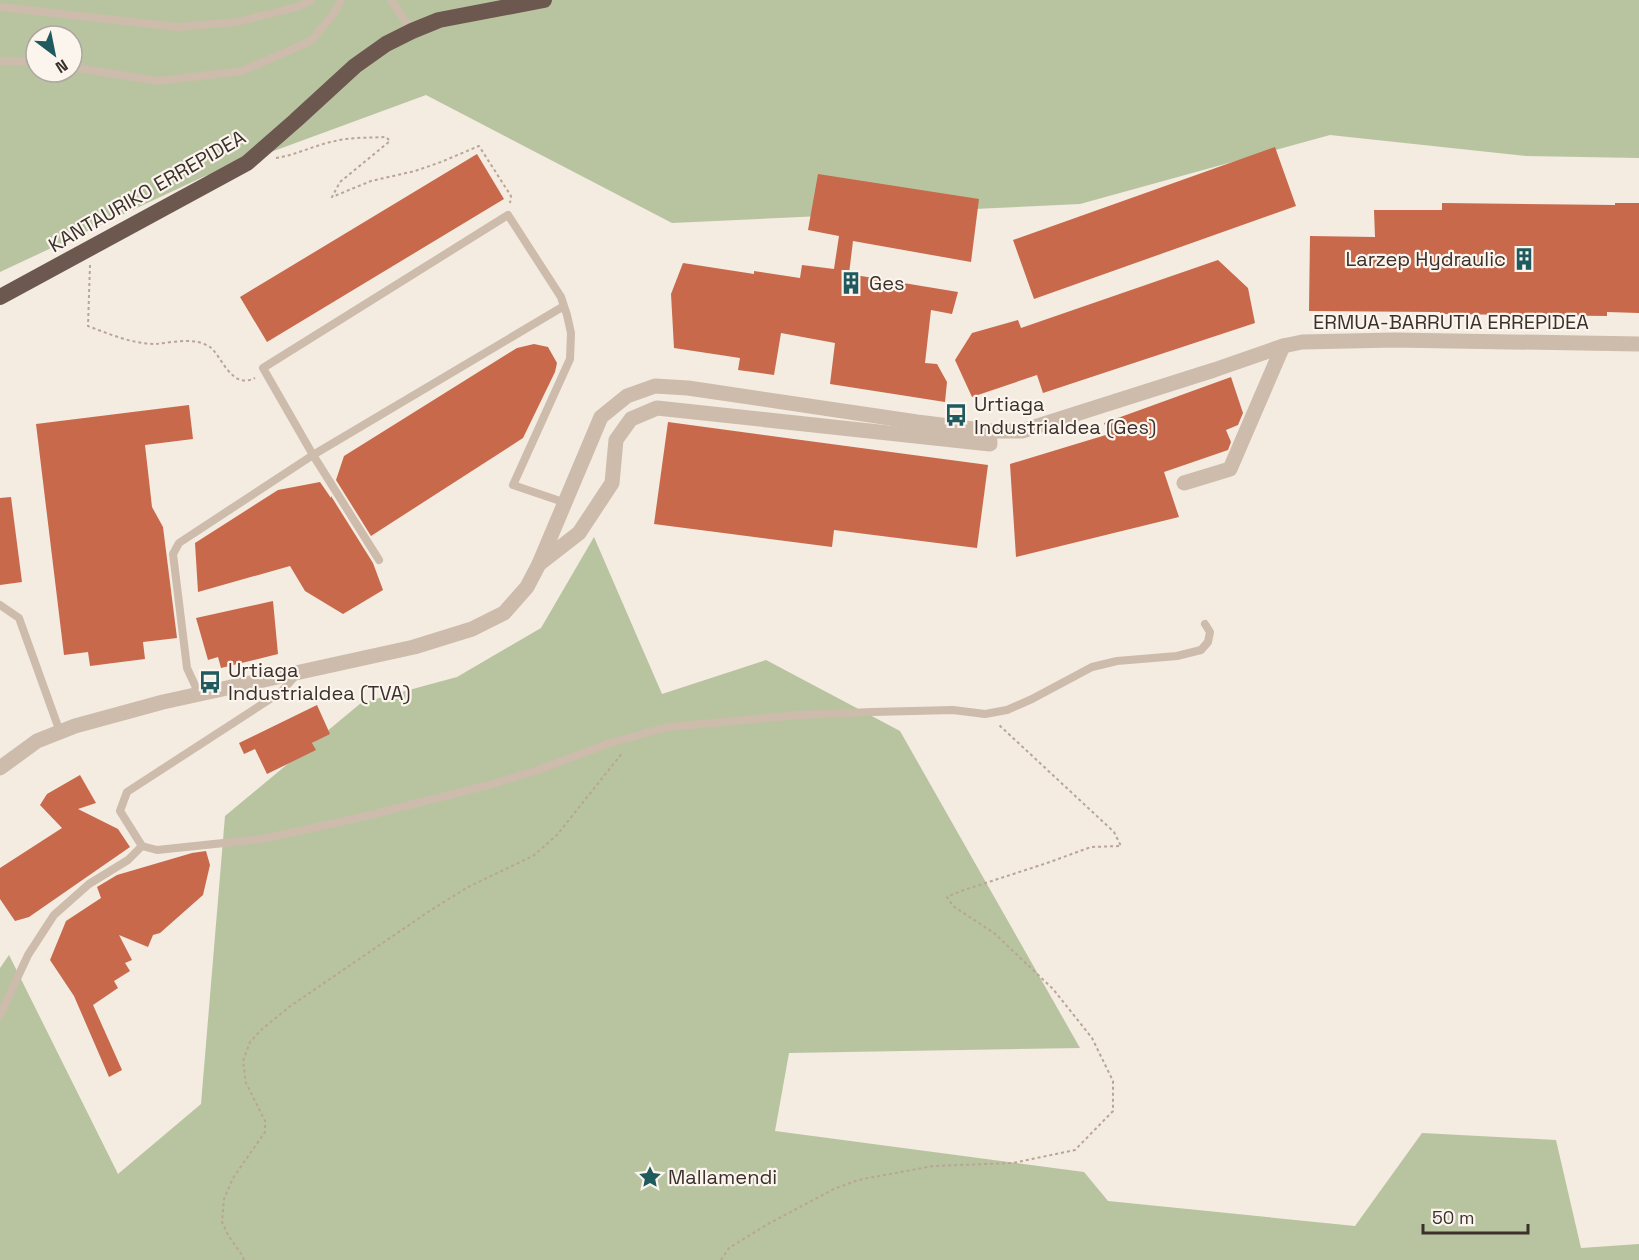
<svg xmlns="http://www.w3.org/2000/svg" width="1639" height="1260" font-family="'Space Grotesk',sans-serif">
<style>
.green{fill:#b8c4a0;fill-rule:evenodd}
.building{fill:#c8694b}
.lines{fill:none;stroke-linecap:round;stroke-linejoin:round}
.path{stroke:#b9a596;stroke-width:2;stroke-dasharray:3 3;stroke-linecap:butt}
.service{stroke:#cdbbac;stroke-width:8}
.minor{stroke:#cdbbac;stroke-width:15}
.tertiary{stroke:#cdbbac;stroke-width:15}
.trunk{stroke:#6c584f;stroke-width:16}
.labels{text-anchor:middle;stroke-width:4.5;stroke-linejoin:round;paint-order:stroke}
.street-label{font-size:20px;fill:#3b302b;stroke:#fbf5ee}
.poi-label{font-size:20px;fill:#3b302b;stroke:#fbf5ee;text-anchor:start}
</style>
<rect width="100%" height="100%" fill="#f4ebe1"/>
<path class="green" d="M0,0H1639V158L1526,156L1330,135L1080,204L672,223L426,95L203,177L0,272ZM36,36H72V72H36Z
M594,537L662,694L766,660L900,731L1080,1048L789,1053L775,1131L1084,1172L1108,1201L1355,1226L1422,1133L1556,1140L1581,1248L1639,1244V1260H0V968L9,955L118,1174L201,1104L225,816L361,703L457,677L541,628Z"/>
<path class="building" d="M1275,147L1296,206L1034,299L1013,240Z
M477,154L504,199L267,342L240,297Z
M818,174L979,199L971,262L853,241L849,274L958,292L952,314L931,310L925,363L937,364L947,382L945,402L830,384L835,343L781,333L774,375L738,370L740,358L674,348L671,294L683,263L754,274V271L800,278L802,265L834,269L839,236L808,230Z
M1442,203L1615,205V203H1639V313L1607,312V316L1440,314V312L1309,311L1310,236L1375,237L1374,210H1442Z
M1218,260L1248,288L1255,323L1043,393L1037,375L972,397L955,360L972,333L1018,320L1021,328Z
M534,344L548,347L557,363L555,372L523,438L371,536L336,480L344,456L517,348Z
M1231,377L1243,413L1238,425L1226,430L1231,442L1228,450L1164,472L1179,517L1016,557L1010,464L1109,434L1104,423Z
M189,405L193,439L145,445L152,507L163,527L177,638L143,642L145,659L90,666L88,652L64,655L36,424Z
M668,422L988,465L977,548L834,530L832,547L654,524Z
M320,482L331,498V496L373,563L383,590L343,614L305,591L290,566L198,592L195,543L278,490Z
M11,497L22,582L0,585V498Z
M273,601L278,654L221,668L218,657L208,660L196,618Z
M317,705L330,734L312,743L316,750L267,774L255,749L244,754L239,743Z
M80,775L96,803L78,809L118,829L130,847L29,917L15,921L0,899V868L62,828L40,805L47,794Z
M206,851L210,865L203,895L160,933L153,935L148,947L119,935L132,960L125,963L130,971L114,981L118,988L93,1005L122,1070L109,1077L74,996L50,960L66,921L101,898L97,887L117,875L192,853Z"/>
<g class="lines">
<path class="path" d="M276,158C296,155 315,145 335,141C351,137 369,138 386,137L390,141L340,182L332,197L371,181L415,171L441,162L479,146L511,196L510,203
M90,265L88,326C109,334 133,344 155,344C168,343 184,339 197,342C200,342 207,345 210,347C222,356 231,390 255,378
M244,1260L242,1255L228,1235L222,1222L224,1199L233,1178L265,1132V1121L246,1083L243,1061L250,1042L261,1030L289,1007L428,912L468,887L533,856L557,835L623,752
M721,1260L729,1248L768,1224L834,1189L858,1180L933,1166L1013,1163L1075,1150L1113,1111V1081L1092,1038L1053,989L994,933L953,906L947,897L961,891L1047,863L1091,847L1121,846L1114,832L998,724"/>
<path class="service" d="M391,0L412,31
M0,7L177,27L238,22L300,6L311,0
M0,61L36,62
M72,67L158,81L242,71L311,41L335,12L341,0
M379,560L313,455L263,368L508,215L561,297L567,315L571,333L570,359L513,485L566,503
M0,605L19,618L60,732
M296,675L281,692L127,792L120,811L142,846L157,850L262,839L354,819L489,785L538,770L610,743L668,727L799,715L872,712L953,710L985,714L1007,710L1032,699L1092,667L1117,661L1177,656L1201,650L1208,642L1210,632L1205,624
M199,694L187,668L173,554L179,543L313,455L564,306
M0,1015L28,955L54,915L89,884L128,860L142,846"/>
<path class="minor" d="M1184,483L1230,469L1283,346
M539,564L579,533L612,483L616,440L631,419L657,408L990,444L989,431"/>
<path class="tertiary" d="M0,768L37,741L75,726L163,702L414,647L472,629L504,613L527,587L539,564L601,417L627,396L655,386L688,388L917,422L989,431H1022L1214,370L1283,346L1302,342L1394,340L1639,344"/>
<path class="trunk" d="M0,297L247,163L295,121L355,66L386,44L412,31L439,20L544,0"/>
</g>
<defs>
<g id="building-bare" transform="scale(1.8)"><path d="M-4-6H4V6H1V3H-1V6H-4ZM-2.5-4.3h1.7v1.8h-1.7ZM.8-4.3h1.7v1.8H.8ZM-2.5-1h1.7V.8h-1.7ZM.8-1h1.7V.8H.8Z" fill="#1f5a5e" stroke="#fbf5ee" stroke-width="2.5" paint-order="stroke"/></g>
<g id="bus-bare" transform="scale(1.8)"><path d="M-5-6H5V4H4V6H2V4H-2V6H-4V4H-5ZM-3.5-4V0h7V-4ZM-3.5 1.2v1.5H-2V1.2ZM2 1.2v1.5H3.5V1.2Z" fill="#1f5a5e" stroke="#fbf5ee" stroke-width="2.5" paint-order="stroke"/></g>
<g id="sight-bare" transform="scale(1.8)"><path d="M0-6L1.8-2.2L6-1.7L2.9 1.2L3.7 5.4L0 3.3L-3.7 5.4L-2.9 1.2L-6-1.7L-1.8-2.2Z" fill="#1f5a5e" stroke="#fbf5ee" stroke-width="2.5" paint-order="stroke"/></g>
</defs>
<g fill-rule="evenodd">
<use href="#building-bare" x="1524" y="259"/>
<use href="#building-bare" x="851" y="283"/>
<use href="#bus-bare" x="956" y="415"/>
<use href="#bus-bare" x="210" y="682"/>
<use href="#sight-bare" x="650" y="1177"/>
</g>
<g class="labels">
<g class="street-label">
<text transform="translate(147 191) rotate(-30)" y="7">KANTAURIKO ERREPIDEA</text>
<text x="1451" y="329">ERMUA-BARRUTIA ERREPIDEA</text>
</g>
<g class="poi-label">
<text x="1506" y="266" text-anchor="end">Larzep Hydraulic</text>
<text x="869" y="290">Ges</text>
<text x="974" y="411">Urtiaga<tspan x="974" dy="23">Industrialdea (Ges)</tspan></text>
<text x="228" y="677">Urtiaga<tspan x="228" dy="23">Industrialdea (TVA)</tspan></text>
<text x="668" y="1184">Mallamendi</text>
</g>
</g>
<g transform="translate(54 54) rotate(148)"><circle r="28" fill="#fbf5ee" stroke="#aea6a0" stroke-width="1.5"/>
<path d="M0-4.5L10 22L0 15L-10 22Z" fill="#1f5a5e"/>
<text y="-9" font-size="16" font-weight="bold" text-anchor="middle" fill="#3b302b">N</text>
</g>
<path d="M1423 1224v9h105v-9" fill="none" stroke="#3b302b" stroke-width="3"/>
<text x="1432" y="1224" font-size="18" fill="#3b302b" stroke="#fbf5ee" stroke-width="4.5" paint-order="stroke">50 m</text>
</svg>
